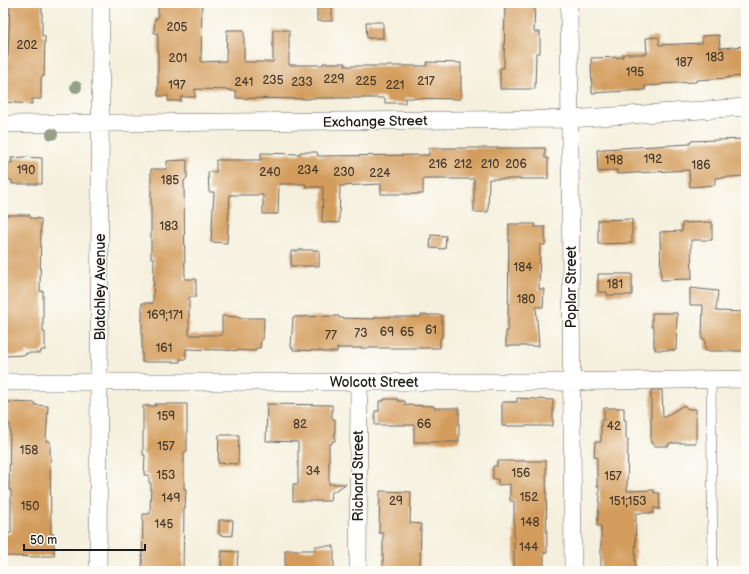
<svg xmlns="http://www.w3.org/2000/svg" width="749" height="574" font-family="'Balsamiq Sans',sans-serif">
<style>
.building{fill:#d39c5b}
.lines{fill:none;stroke-linecap:round;stroke-linejoin:round}
.service-casing{stroke:#686660;stroke-width:10}
.minor-casing{stroke:#686660;stroke-width:18}
.service{stroke:#fff;stroke-width:9}
.minor{stroke:#fff;stroke-width:17}
.tree{fill:#979f87}
.labels{text-anchor:middle;stroke-width:3;stroke-linejoin:round;paint-order:stroke}
.number-label{font-size:12px;fill:#4a3c2c}
.street-label{font-size:14px;fill:#1c1c1c;stroke:#fdfcf7}
</style>
<rect width="100%" height="100%" fill="#fdfcf7"/>
<filter id="ink" filterUnits="userSpaceOnUse"><feTurbulence type="fractalNoise" baseFrequency=".025" numOctaves="2"/><feDisplacementMap in="SourceGraphic" scale="8" xChannelSelector="R" yChannelSelector="G"/><feConvolveMatrix kernelMatrix="1 2 1 2 8 2 1 2 1" color-interpolation-filters="sRGB"/></filter>
<filter id="wash" filterUnits="userSpaceOnUse"><feTurbulence type="fractalNoise" baseFrequency=".012" numOctaves="4" result="noise"/><feDisplacementMap in="SourceGraphic" scale="16" xChannelSelector="R" yChannelSelector="G"/><feGaussianBlur stdDeviation="0.9" result="paint"/><feColorMatrix in="noise" values="0 0 0 0 0 0 0 0 0 0 0 0 0 0 0 0 0 1.4 0 .05"/><feComposite in="paint" operator="in"/></filter>
<g filter="url(#wash)">
<rect width="100%" height="100%" fill="#f5f0dd"/>
<g id="blocks">
<path class="building" d="M10,3H42V36H45L44,76H42L41,78V99H32V104L3,102L4,57H8Z
M158,3H202L201,62L226,61L227,30H244V62H273V30H289V65H323V63H345V66H427V62L461,63V96L460,99L405,98V103H385V98H310V99L236,98V91H231V90L195,89V97H181V101H168V96H158V37L157,33H154L155,18H158Z
M505,3H535L534,32H540V53H536L535,89H500V68H504Z
M317,7H332V21H317Z
M366,22H383V38H367Z
M719,35L720,48L746,46V76L728,77L729,78L696,80V82L661,84V85L645,86V90L592,93L591,58L623,57V54H647L646,38L659,37V45L702,43V36Z
M746,139V176L715,178V185L690,187L689,170L617,174V170L598,172L597,150H603V149L690,144V141Z
M429,148H545V158H548V179H489L488,212H474V179H423V194H381V184L340,186L339,223L322,222L323,187H306V184H279L278,214H263V195H230L227,243L211,242L214,192H209L208,172H216V160H261V153L300,154V152H317L318,156L429,155Z
M24,157L42,158V184H12V180H3V163H12L11,158Z
M187,160V178L184,181L185,279H196V297H189V335H222V316L239,317V318H264L263,339H261L260,348H256V351L186,349V359H180V362H142V303H153L154,258H151V169H167V161Z
M4,215H30V218L41,219L40,291H43V332H45V350H41V353H26V355L3,356V218H4Z
M632,219V243L598,244V220Z
M712,222V240H691L692,279L661,280L660,232L682,231V223Z
M509,224H535V227H545V245H540L539,289H544L543,307H536L539,346H506V331H508Z
M431,235L446,236L445,249L430,248Z
M298,250H319V266H291V251H298Z
M598,274H632V295H607V292H598Z
M690,288L718,291L716,311L746,312V351H705V339H702L703,305H690Z
M652,313H677L676,350H655V347H654V327H652Z
M421,315H442V338H440V348H337V352H322V351L293,350V348L291,347L293,317L339,316V318L375,319V317H421Z
M651,390H662L663,418L684,405L688,409H696V443H669V446H654V444L651,443Z
M517,398L553,400V426H502V402H517Z
M384,399H398V401H405V405L434,406V408H459V442H414V425H375V411H379V401H384Z
M8,402L35,403V405L48,406L46,441H50L51,534H54V556H42V557L4,556V535L11,533V490H9L10,424H8Z
M155,404H187V452H184V489H186L185,508H184L183,571H142L143,514H150L151,483H149V475H144L145,455H143V406H156Z
M267,404L332,405V419H335V441H332V444H329V484H346L331,493L330,501H293V484H298V442L266,441Z
M604,408H624V420H626V439H628L627,491L654,490V493H659L660,509L654,508V513H636L635,570L609,571V570H601V526H597L600,496L599,495V486H597V457H594L595,442H601V420H604Z
M219,435H239L238,464L218,463Z
M497,461H546L547,553H544V571H514V501H510V484L498,485V479H493V466H497Z
M380,491L411,492L410,523L421,524L420,567H401L399,568L383,567V533H379Z
M219,520H233L232,536L219,535Z
M315,546H334V571H285V550H315Z
M222,551L238,552L237,568H221Z"/>
</g>
</g>
<g filter="url(#ink)">
<use href="#blocks" fill-opacity="0" stroke="#686660" stroke-width="1"/>
<g class="lines">
<g class="service-casing">
<path id="service" d="M711,380L713,571"/>
</g>
<g class="minor-casing">
<path id="minor" d="M569,3L573,571
M3,124L570,119L746,107
M3,382H550L746,379
M98,571L101,3
M358,571L359,382"/>
</g>
<use href="#service" class="service"/>
<use href="#minor" class="minor"/>
</g>
<g class="tree">
<circle cx="76" cy="87" r="6"/>
<circle cx="52" cy="134" r="6"/>
</g>
</g>
<g class="labels">
<g class="number-label">
<text x="177" y="31">205</text>
<text x="27" y="49">202</text>
<text x="715" y="61">183</text>
<text x="178" y="62">201</text>
<text x="684" y="66">187</text>
<text x="635" y="76">195</text>
<text x="334" y="83">229</text>
<text x="273" y="84">235</text>
<text x="366" y="85">225</text>
<text x="426" y="85">217</text>
<text x="244" y="86">241</text>
<text x="302" y="86">233</text>
<text x="177" y="89">197</text>
<text x="395" y="89">221</text>
<text x="653" y="163">192</text>
<text x="614" y="164">198</text>
<text x="438" y="168">216</text>
<text x="463" y="168">212</text>
<text x="490" y="168">210</text>
<text x="516" y="168">206</text>
<text x="701" y="169">186</text>
<text x="26" y="174">190</text>
<text x="308" y="174">234</text>
<text x="270" y="176">240</text>
<text x="344" y="176">230</text>
<text x="380" y="177">224</text>
<text x="170" y="184">185</text>
<text x="169" y="230">183</text>
<text x="523" y="271">184</text>
<text x="615" y="288">181</text>
<text x="526" y="303">180</text>
<text x="165" y="319">169;171</text>
<text x="431" y="334">61</text>
<text x="387" y="336">69</text>
<text x="407" y="336">65</text>
<text x="361" y="337">73</text>
<text x="331" y="339">77</text>
<text x="164" y="352">161</text>
<text x="166" y="420">159</text>
<text x="300" y="428">82</text>
<text x="424" y="428">66</text>
<text x="614" y="430">42</text>
<text x="166" y="450">157</text>
<text x="29" y="454">158</text>
<text x="313" y="475">34</text>
<text x="521" y="477">156</text>
<text x="166" y="479">153</text>
<text x="613" y="480">157</text>
<text x="529" y="501">152</text>
<text x="171" y="502">149</text>
<text x="396" y="505">29</text>
<text x="628" y="505">151;153</text>
<text x="30" y="510">150</text>
<text x="530" y="526">148</text>
<text x="164" y="528">145</text>
<text x="529" y="551">144</text>
</g>
<g class="street-label">
<text transform="translate(375 121) rotate(-1)" y="5">Exchange Street</text>
<text transform="translate(100 287) rotate(-90)" y="5">Blatchley Avenue</text>
<text transform="translate(571 287) rotate(-90)" y="5">Poplar Street</text>
<text x="374" y="387">Wolcott Street</text>
<text transform="translate(358 476) rotate(-90)" y="5">Richard Street</text>
</g>
</g>
<rect width="749" height="574" fill="none" stroke="#fdfcf7" stroke-width="16"/>
<path d="M24 544v6h121v-6" fill="none" stroke="#1c1c1c" stroke-width="2"/>
<text x="30" y="544" font-size="12" fill="#1c1c1c" stroke="#fdfcf7" stroke-width="3" paint-order="stroke">50 m</text>
</svg>
